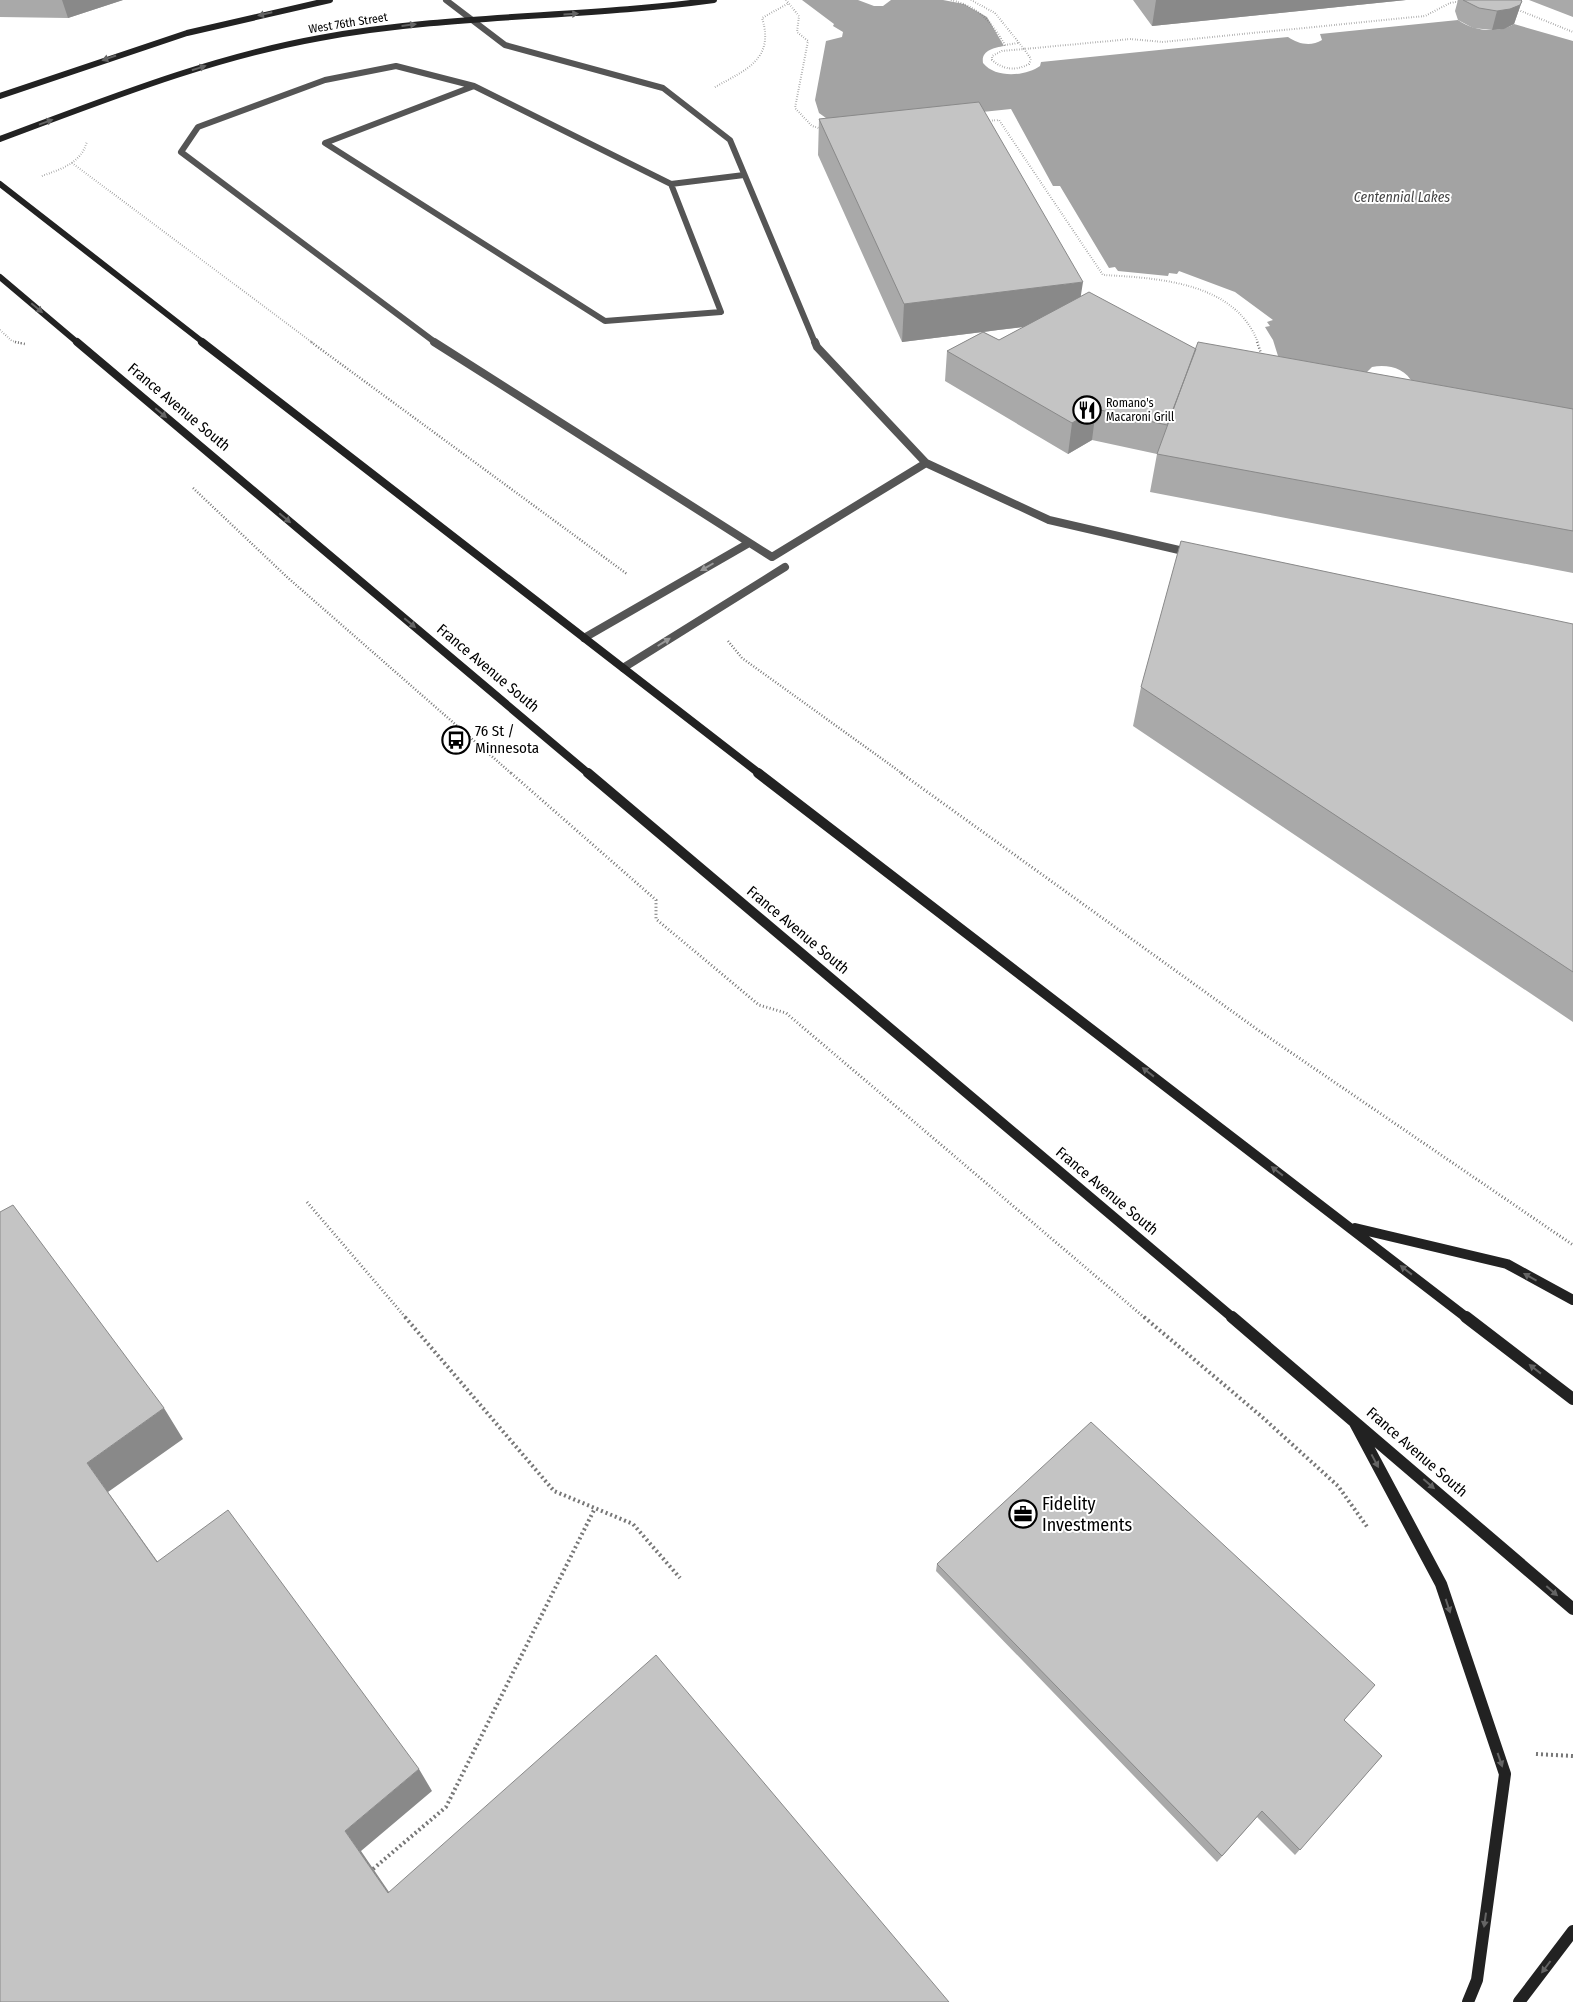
<svg xmlns="http://www.w3.org/2000/svg" width="1573" height="2002" font-family="'Fira Sans Condensed',sans-serif">
<style>
.water{fill:#a3a3a3}
.lines{fill:none;stroke-linecap:round;stroke-linejoin:round}
.path-far3{stroke:#777;stroke-width:2;stroke-dasharray:0.5 2;stroke-linecap:butt}
.path-far2{stroke:#777;stroke-width:2.5;stroke-dasharray:1 2;stroke-linecap:butt}
.path-far1{stroke:#777;stroke-width:3;stroke-dasharray:1 2.5;stroke-linecap:butt}
.path{stroke:#777;stroke-width:4;stroke-dasharray:2 3;stroke-linecap:butt}
.lane-far1{stroke:#555;stroke-width:6}
.lane{stroke:#555;stroke-width:8}
.secondary-far3{stroke:#222;stroke-width:6}
.secondary-far2{stroke:#222;stroke-width:8}
.secondary-far1{stroke:#222;stroke-width:10}
.secondary{stroke:#222;stroke-width:12}
.wall{fill:#a9a9a9;fill-rule:evenodd}
.shaded-wall{fill:#898989}
.building{fill:#c4c4c4;stroke:#898989}
.oneway{fill:#646464}
.oneway2{fill:#999}
.labels{text-anchor:middle;stroke-width:4;stroke-linejoin:round;paint-order:stroke}
.far-street-label{font-size:12px;fill:#000;stroke:#fff}
.far-poi-label{font-size:12px;fill:#000;stroke:#fff;text-anchor:start}
.far-water-label{font-size:14px;font-style:italic;fill:#444;stroke:#fff}
.street-label{font-size:15px;fill:#000;stroke:#fff}
.poi-label{font-size:15px;fill:#000;stroke:#fff;text-anchor:start}
.near-poi-label{font-size:18px;fill:#000;stroke:#fff;text-anchor:start}
</style>
<rect width="100%" height="100%" fill="#fff"/>
<path class="water" d="M802,0H858L874,6H883L891,0H943L964,4L987,17L1004,46C994,48 981,50 983,63C996,79 1026,76 1040,66L1041,62L1288,37C1298,44 1311,47 1322,40L1320,34L1458,20C1473,31 1498,34 1514,24L1573,41V416L1413,384C1406,368 1388,364 1372,367L1363,376L1285,362V358L1278,356L1273,340L1265,327L1270,326L1267,322L1273,320L1235,292L1179,271L1177,274L1169,273L1168,276L1118,271L1115,267L1109,268L1060,186H1053L1011,109L857,125L826,118L819,113L815,100L826,41L842,37L843,32L833,26L834,24Z"/>
<g class="lines">
<path class="path-far3" d="M786,0L799,16L797,32L808,41L795,108L812,126L822,129
M951,0C979,7 991,21 1005,45L1018,43
M971,0L995,13L1024,49L1131,39L1162,42L1425,16L1450,3L1461,1
M1516,9L1573,32
M1024,49L1031,59L1029,64C1016,71 1003,70 992,60V56L1002,51Z
M715,87C746,70 775,59 762,18L789,3
M987,121L999,120L1103,275C1158,278 1236,282 1258,343
M72,163L313,343
M42,176C61,169 82,163 87,141
M0,330L12,341L21,343"/>
<path class="path-far2" d="M15,342L25,344
M311,342L627,574
M1257,342L1262,356
M193,488L287,577L512,774
M728,641L742,658L903,774"/>
<path class="path-far1" d="M511,773L656,900V919L759,1005L786,1013L1145,1318
M901,773L1258,1030L1573,1245
M307,1202L406,1318"/>
<path class="path" d="M405,1317L554,1491L633,1524L680,1578
M1144,1317L1261,1416L1338,1486L1368,1528
M1536,1754L1573,1756
M373,1869L446,1807L595,1508"/>
<path class="lane-far1" d="M446,0L505,45L663,88L730,140L815,343
M474,86L671,184L721,312L605,321L325,143Z
M671,184L744,175
M436,343L181,152L198,127L325,80L396,66L474,86"/>
<path class="lane" d="M434,342L772,557L926,463
M815,342L817,347L926,463L1049,520L1192,553
M584,638L749,543
M623,668L785,567"/>
<path class="secondary-far3" d="M0,96L187,33L330,0
M0,139C105,100 209,58 320,38C450,14 583,18 714,0
M0,184L204,343
M0,277L78,343"/>
<path class="secondary-far2" d="M77,342L589,774
M202,342L760,774"/>
<path class="secondary-far1" d="M588,773L1233,1318
M758,773L1467,1318
M1355,1228L1507,1264L1573,1300"/>
<path class="secondary" d="M1232,1317L1573,1609
M1466,1317L1573,1399
M1355,1423L1441,1584L1505,1774L1477,1980L1468,2002
M1519,2002L1573,1931"/>
</g>
<path class="wall" d="M0,0H123L68,18L0,17Z
M1133,0H1406L1152,26Z
M1458,0H1521L1522,1L1514,24L1504,29L1492,30L1473,28L1458,20L1455,11Z
M1529,0H1573V17Z
M819,119L1081,296L1196,349L1573,409V573L1150,492L1157,454L1092,440L1068,454L945,381L947,351L983,332L902,342L818,155ZM1024,327L999,340L984,332L998,330Z
M1573,624V1022L1133,726L1141,687Z
M937,1564L1369,1692L1344,1720L1382,1756L1295,1855L1257,1817L1217,1862L936,1571Z"/>
<path class="shaded-wall" d="M62,0H123L68,18Z
M1156,0H1406L1152,26Z
M1522,1L1514,24L1504,29L1492,30L1497,11Z
M1083,282L1077,320L902,342L904,304Z
M1096,409L1092,440L1068,454L1072,423Z
M164,1408L183,1439L108,1492L177,1589L157,1562L87,1463Z
M419,1769L432,1791L361,1851L402,1911L388,1893L345,1831Z"/>
<path class="building" d="M1463,0H1521L1522,1L1520,5L1510,9L1497,11L1479,8Z
M979,102L1083,282L904,304L819,119Z
M1089,292L1196,349L1167,425L1096,409L1072,423L947,351L983,332L999,340Z
M1198,342L1573,409V531L1157,454Z
M1181,541L1573,624V972L1141,687Z
M13,1205L164,1408L87,1463L157,1562L228,1510L419,1769L345,1831L388,1893L656,1655L949,2002H0V1212Z
M1091,1422L1375,1685L1344,1720L1382,1756L1300,1850L1262,1811L1222,1856L937,1564Z"/>
<defs><path id="oneway-solid" d="M-6-.8H1V-3.2L6.5 0L1 3.2V.8H-6Z" transform="scale(1.25)"/></defs>
<g class="oneway">
<use href="#oneway-solid" transform="translate(265 14) rotate(167)"/>
<use href="#oneway-solid" transform="translate(571 14) rotate(-3)"/>
<use href="#oneway-solid" transform="translate(409 25) rotate(-7)"/>
<use href="#oneway-solid" transform="translate(109 58) rotate(161)"/>
<use href="#oneway-solid" transform="translate(199 68) rotate(-18)"/>
<use href="#oneway-solid" transform="translate(46 122) rotate(-20)"/>
<use href="#oneway-solid" transform="translate(37 308) rotate(40)"/>
<use href="#oneway-solid" transform="translate(161 413) rotate(40)"/>
<use href="#oneway-solid" transform="translate(285 518) rotate(40)"/>
<use href="#oneway-solid" transform="translate(410 623) rotate(40)"/>
<use href="#oneway-solid" transform="translate(1148 1072) rotate(-142)"/>
<use href="#oneway-solid" transform="translate(1277 1171) rotate(-142)"/>
<use href="#oneway-solid" transform="translate(1406 1270) rotate(-142)"/>
<use href="#oneway-solid" transform="translate(1530 1277) rotate(-151)"/>
<use href="#oneway-solid" transform="translate(1535 1369) rotate(-142)"/>
<use href="#oneway-solid" transform="translate(1375 1461) rotate(62)"/>
<use href="#oneway-solid" transform="translate(1429 1484) rotate(41)"/>
<use href="#oneway-solid" transform="translate(1552 1591) rotate(41)"/>
<use href="#oneway-solid" transform="translate(1448 1606) rotate(72)"/>
<use href="#oneway-solid" transform="translate(1500 1760) rotate(71)"/>
<use href="#oneway-solid" transform="translate(1485 1920) rotate(98)"/>
<use href="#oneway-solid" transform="translate(1546 1967) rotate(127)"/>
</g>
<g class="oneway2">
<use href="#oneway-solid" transform="translate(707 567) rotate(150)"/>
<use href="#oneway-solid" transform="translate(664 642) rotate(-32)"/>
</g>
<defs>
<g id="restaurant-ring" transform="scale(1.4375)"><circle r="9.5" fill="#fff" stroke="#000" stroke-width="1.5"/><path d="M-5-6h1v4h1v-4h1v4h1v-4h1v5L-1.5 .5V6h-2V.5L-5-1ZM5-6V6H3V1.5H1.5Q1.5-4 5-6Z" fill="#000"/></g>
<g id="bus-ring" transform="scale(1.4375)"><circle r="9.5" fill="#fff" stroke="#000" stroke-width="1.5"/><path d="M-5-6H5V4H4V6H2V4H-2V6H-4V4H-5ZM-3.5-4V0h7V-4ZM-3.5 1.2v1.5H-2V1.2ZM2 1.2v1.5H3.5V1.2Z" fill="#000"/></g>
<g id="office-ring" transform="scale(1.4375)"><circle r="9.5" fill="#fff" stroke="#000" stroke-width="1.5"/><path d="M-6-3h4V-5.5h4V-3h4V5H-6ZM-1-4.5V-3h2v-1.5ZM-6 0V1H6V0Z" fill="#000"/></g>
</defs>
<g fill-rule="evenodd">
<use href="#restaurant-ring" x="1087" y="410"/>
<use href="#bus-ring" x="456" y="740"/>
<use href="#office-ring" x="1023" y="1514"/>
</g>
<g class="labels">
<g class="far-street-label">
<text transform="translate(348 23) rotate(-9)" y="4">West 76th Street</text>
</g>
<g class="far-poi-label">
<text x="1106" y="407">Romano's<tspan x="1106" dy="14">Macaroni Grill</tspan></text>
</g>
<g class="far-water-label">
<text x="1402" y="202">Centennial Lakes</text>
</g>
<g class="street-label">
<text transform="translate(179 407) rotate(40)" y="5">France Avenue South</text>
<text transform="translate(488 668) rotate(40)" y="5">France Avenue South</text>
<text transform="translate(798 930) rotate(40)" y="5">France Avenue South</text>
<text transform="translate(1107 1191) rotate(40)" y="5">France Avenue South</text>
<text transform="translate(1417 1452) rotate(41)" y="5">France Avenue South</text>
</g>
<g class="poi-label">
<text x="475" y="736">76 St /<tspan x="475" dy="17">Minnesota</tspan></text>
</g>
<g class="near-poi-label">
<text x="1042" y="1510">Fidelity<tspan x="1042" dy="21">Investments</tspan></text>
</g>
</g>
</svg>
